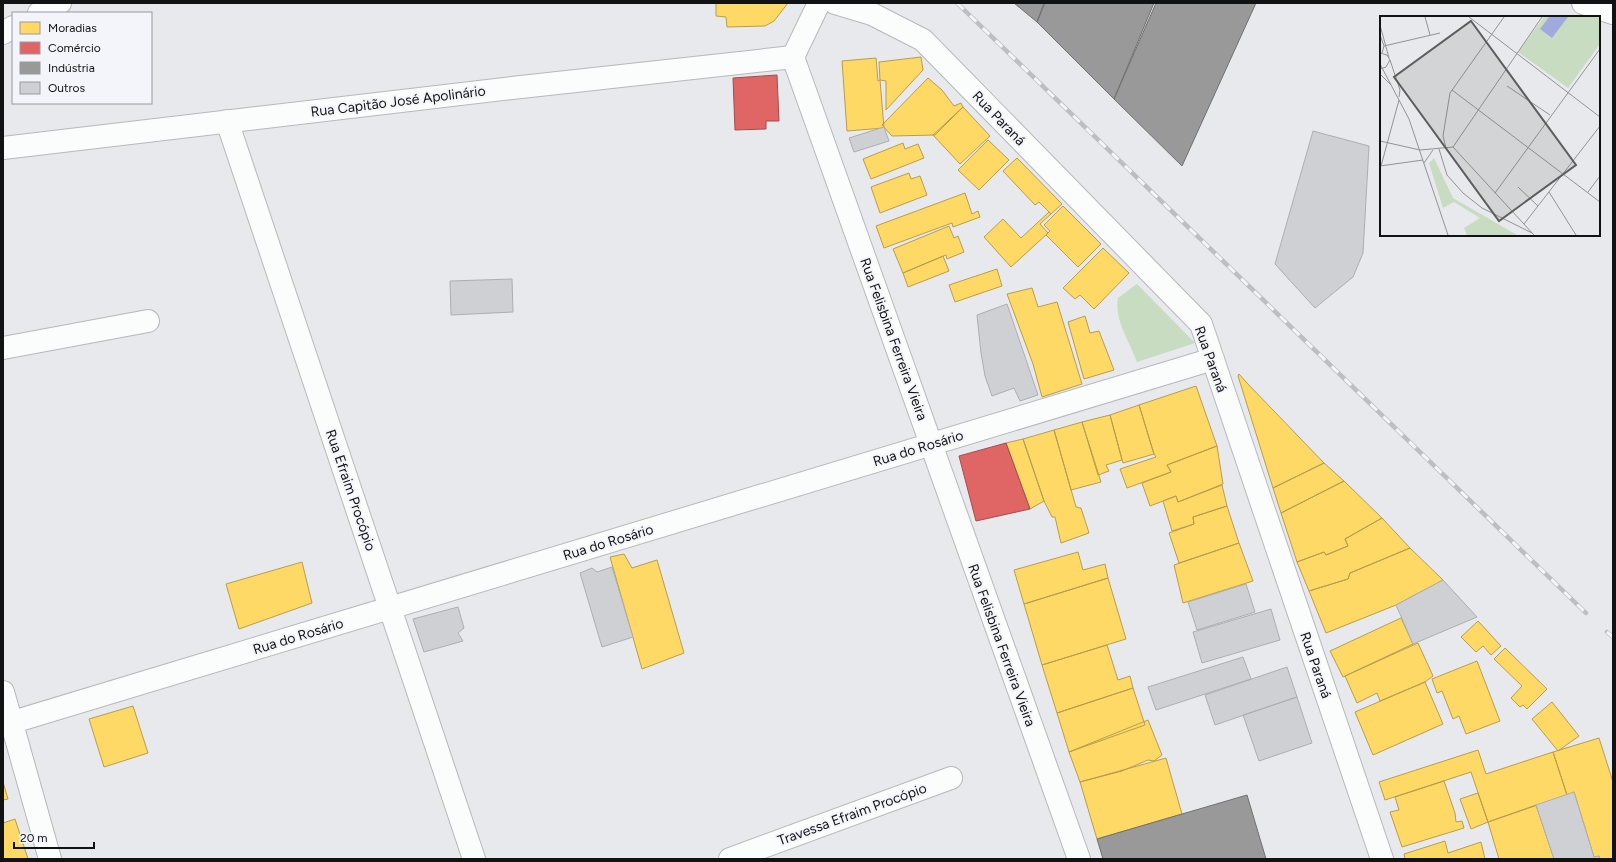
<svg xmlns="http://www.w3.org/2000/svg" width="1616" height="862" font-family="Figtree,sans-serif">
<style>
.green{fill:#c8dcc1}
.homes{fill:#ffd966;stroke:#b89d4d}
.shops{fill:#e06666;stroke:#a24d4d}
.industry{fill:#999;stroke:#707071}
.building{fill:#cfd0d3;stroke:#adaeb0}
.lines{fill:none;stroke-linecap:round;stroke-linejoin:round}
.minor-casing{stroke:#b7b8ba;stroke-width:24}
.primary-casing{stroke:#b7b8ba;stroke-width:24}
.minor{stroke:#fbfcfc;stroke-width:22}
.primary{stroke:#fbfcfc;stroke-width:22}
.rail-casing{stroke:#bdbebf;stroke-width:4.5}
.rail{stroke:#f3f5fa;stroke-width:3;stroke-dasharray:9;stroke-linecap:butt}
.labels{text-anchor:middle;stroke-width:4;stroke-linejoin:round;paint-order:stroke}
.street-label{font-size:14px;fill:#111213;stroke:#f3f5fa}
.inset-road{fill:none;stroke:#919395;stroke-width:1}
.view{fill:#5c5d5f;fill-opacity:0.15;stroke:#5c5d5f;stroke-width:2}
.inset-edge{fill:none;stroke:#111213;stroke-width:2}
</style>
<rect width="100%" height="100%" fill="#e7e9ec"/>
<path class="green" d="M1137,284L1195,343L1137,362C1130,342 1114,320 1118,298Z"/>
<path class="homes" d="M716,3H788L774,21L765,26L727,27L726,17L716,16Z
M921,57L923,70L886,110V81L880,80L879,62Z
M876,58L878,81L880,80L884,128L847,131L842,61Z
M928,78L942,90L954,106L961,103L963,107L935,135L892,136L882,125Z
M963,107L990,136L960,164L933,135Z
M988,140L1009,160L979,190L958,170Z
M903,143L905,149L918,144L924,158L871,179L863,159Z
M1017,158L1062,204L1051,214L1039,202L1035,205L1003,171Z
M909,173L911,179L920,176L927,195L880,213L871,187Z
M965,193L972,214L978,211L980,217L953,227L952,223L884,248L876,226Z
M1063,206L1101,244L1078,267L1046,235L1050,231L1044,225Z
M1049,212L1051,214L1040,224L1048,233L1011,267L984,237L1003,219L1021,238Z
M949,226L954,238L958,236L964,252L947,259L946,255L903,273L893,249Z
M1103,248L1129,273L1094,309L1080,295L1075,299L1063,288Z
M943,256L949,271L908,287L903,273Z
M997,269L1002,286L955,302L949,285Z
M1032,288L1038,307L1057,302L1082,384L1042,397L1033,364L1007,294Z
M1085,316L1090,333L1099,331L1114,370L1084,379L1068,322Z
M1239,374L1247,383L1324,463L1273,488L1238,376Z
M1196,386L1217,446L1167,465L1171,472L1127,488L1120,469L1156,457L1154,454L1139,405Z
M1139,405L1154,454L1123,463L1110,415Z
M1110,415L1122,460L1106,465L1109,471L1098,475L1082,422Z
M1082,422L1101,482L1071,490L1054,430Z
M1054,430L1076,507L1081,508L1089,533L1061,543L1055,517H1052L1044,501L1023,439Z
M1023,439L1044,501L1030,509L1006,443Z
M1217,446L1223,484L1178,502L1176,496L1150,506L1142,483L1171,472L1167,465Z
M1324,463L1344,481L1281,513L1273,488Z
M1344,481L1382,518L1345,539L1348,546L1326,555L1324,552L1297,562L1281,513Z
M1222,485L1227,506L1193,517L1194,524L1172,531L1163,501L1176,496L1178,502Z
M1227,506L1239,543L1179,563L1169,533L1194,524L1193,517Z
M1382,518L1410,548L1350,573L1348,579L1309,591L1297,562L1324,552L1326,555L1348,546L1345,539Z
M1239,543L1253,581L1183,603L1174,565Z
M1410,548L1443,580L1396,605L1326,633L1309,591L1348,579L1350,573Z
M1078,552L1083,570L1105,564L1108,578L1024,604L1014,570Z
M624,554L632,568L657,560L684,653L642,669L610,557Z
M302,562L312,603L239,629L226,584Z
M1108,578L1126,639L1042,665L1024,604Z
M1401,618L1413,644L1343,677L1330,651Z
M1478,621L1501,646L1491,655L1483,646L1476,652L1461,637Z
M1418,643L1433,676L1425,682L1380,701L1377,693L1357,703L1345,676Z
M1107,645L1118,680L1130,676L1133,688L1057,713L1042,665Z
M1505,648L1547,689L1527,709L1523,705L1520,707L1511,698L1522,686L1494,659Z
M1477,661L1500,721L1466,734L1459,716L1453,719L1442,691L1437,693L1432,679Z
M1425,682L1443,724L1373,755L1355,712Z
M1133,688L1145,725L1069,752L1057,713Z
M1552,702L1579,736L1558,751L1532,719Z
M133,706L148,753L104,767L89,719Z
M1148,720L1162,755L1154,761L1148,760L1122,771L1080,782L1069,752Z
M1599,738L1613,782V859H1600L1599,856L1594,857L1574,792L1567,795L1553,752Z
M1478,750L1486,774L1553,752L1567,795L1488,822L1471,772L1385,800L1379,782Z
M1166,758L1182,814L1097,839L1080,782Z
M1444,781L1455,813L1456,822L1462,821L1464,828L1402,847L1390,812L1399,810L1395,797Z
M3,782L8,799L3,800Z
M1478,793L1488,822L1471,829L1460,799Z
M1536,805L1554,859H1499L1488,822Z
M15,819L28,859H3V823Z
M1445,841L1448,853L1481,842L1485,859H1405L1404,854Z"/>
<path class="shops" d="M777,75L779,121H766V129L735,130L733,78Z
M1006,443L1030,509L976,521L959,456Z"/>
<path class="industry" d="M1014,3H1044L1037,22Z
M1045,3H1154L1114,99L1037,22Z
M1156,3H1256L1182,166L1114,99Z
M1247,795L1266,859H1103L1097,839Z"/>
<path class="building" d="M884,127L889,141L854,152L849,138Z
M1313,131L1369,146L1363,253L1353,277L1315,308L1275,264Z
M512,279L513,312L451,315L450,281Z
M1007,304L1038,395L1020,401L1014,388L992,396L985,376L981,353L977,315Z
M612,567L633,637L602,647L580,573L592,568L597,572Z
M1443,580L1477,617L1413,644L1396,605Z
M1246,584L1255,612L1197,630L1188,602Z
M458,607L464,628L458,633L463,641L424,652L413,619Z
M1271,609L1280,640L1202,663L1193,632Z
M1243,657L1251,679L1156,710L1148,687Z
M1287,667L1297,697L1215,725L1205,695Z
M1297,697L1312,743L1259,761L1243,715Z
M1574,792L1594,857L1599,856L1600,859H1554L1536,805Z"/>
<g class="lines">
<g class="minor-casing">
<path id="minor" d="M819,3L793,57L1079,859
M835,3L872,14L923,40L1201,324L1382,859
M39,13L60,3
M3,33L13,27
M227,121L474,859
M3,148L512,88L793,57
M3,348L148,321
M3,692L50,859
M3,725L1213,359
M730,859L951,778"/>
</g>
<g class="primary-casing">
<path id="primary" d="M1583,3L1613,13"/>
</g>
<use href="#minor" class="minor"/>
<use href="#primary" class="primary"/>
<g class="rail-casing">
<path id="rail" d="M957,3L1586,613
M1607,632L1613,637"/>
</g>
<use href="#rail" class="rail"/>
</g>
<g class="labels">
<g class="street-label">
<text transform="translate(398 101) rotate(-7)" y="5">Rua Capitão José Apolinário</text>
<text transform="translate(999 118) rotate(46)" y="5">Rua Paraná</text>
<text transform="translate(894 339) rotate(70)" y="5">Rua Felisbina Ferreira Vieira</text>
<text transform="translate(1211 359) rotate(70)" y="5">Rua Paraná</text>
<text transform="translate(918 448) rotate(-17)" y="5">Rua do Rosário</text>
<text transform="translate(351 490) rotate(71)" y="5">Rua Efraim Procópio</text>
<text transform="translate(608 542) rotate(-17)" y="5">Rua do Rosário</text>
<text transform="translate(298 636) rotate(-17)" y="5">Rua do Rosário</text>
<text transform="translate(1002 645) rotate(70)" y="5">Rua Felisbina Ferreira Vieira</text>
<text transform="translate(1316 665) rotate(71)" y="5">Rua Paraná</text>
<text transform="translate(852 814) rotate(-20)" y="5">Travessa Efraim Procópio</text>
</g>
</g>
<g transform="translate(1380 16)">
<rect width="220" height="220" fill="#e7e9ec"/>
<path d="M164,1H220V28L188,72L138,36ZM54,142L73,182L137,219H87L84,212L100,202L74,186L63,192L49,147Z" fill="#c8dcc1"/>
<path d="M169,1H188L172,22L160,13Z" fill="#a0abdd"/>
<path class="inset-road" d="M45,1L50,19M89,1L220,101M0,9L9,42M0,19L4,30L2,37M4,30L60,17M0,37L7,39L10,44L6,51L0,53M10,44L20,74L19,81M0,48L29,103L68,219M0,58L11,69M127,70L170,99M72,74L220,186M0,125L40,134L73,131L162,1M73,131L154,219M66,132L63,120L70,77L124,1M59,133L67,159L83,177L102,192L152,217M44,147L53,134M0,150L43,144M1,150L19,84M138,171L158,190M169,176L196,219M208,176L220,160M115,177L220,33M144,208L220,110"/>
<path class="view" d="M91,5L196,149L119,205L14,61Z"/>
<rect width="220" height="220" class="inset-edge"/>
</g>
<rect width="1616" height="862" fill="none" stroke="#111213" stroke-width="8"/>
<rect x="12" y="12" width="140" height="92" fill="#f3f5fa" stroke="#999a9e"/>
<rect x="20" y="22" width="20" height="12" fill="#ffd966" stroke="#999a9e"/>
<text x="48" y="32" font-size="12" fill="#111213">Moradias</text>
<rect x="20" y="42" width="20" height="12" fill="#e06666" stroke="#999a9e"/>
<text x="48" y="52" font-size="12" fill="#111213">Comércio</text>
<rect x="20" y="62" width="20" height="12" fill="#999999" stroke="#999a9e"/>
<text x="48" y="72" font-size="12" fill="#111213">Indústria</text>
<rect x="20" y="82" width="20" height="12" fill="#cfd0d3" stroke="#999a9e"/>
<text x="48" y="92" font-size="12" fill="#111213">Outros</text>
<path d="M14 842v6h80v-6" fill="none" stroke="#111213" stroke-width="2"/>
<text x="20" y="842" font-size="12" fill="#111213" stroke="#f3f5fa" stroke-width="3" paint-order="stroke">20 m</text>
</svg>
